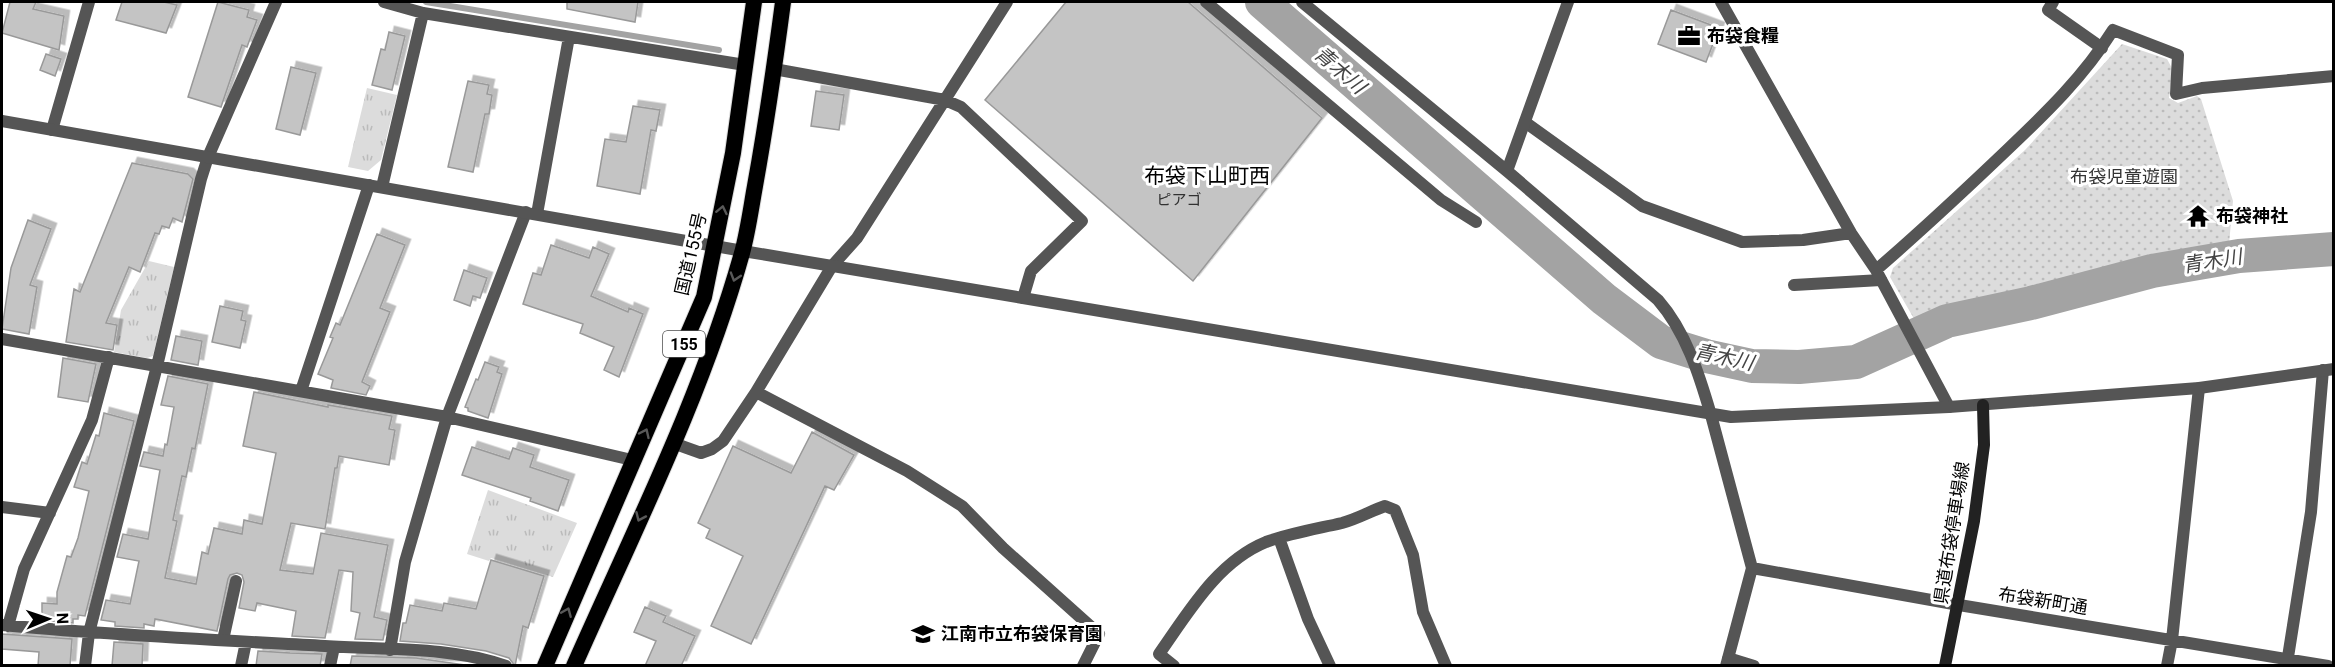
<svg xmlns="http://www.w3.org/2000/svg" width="2335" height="667" font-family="Roboto,'Noto Sans JP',sans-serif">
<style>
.grass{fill:url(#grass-tufts)}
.park{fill:url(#park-dots)}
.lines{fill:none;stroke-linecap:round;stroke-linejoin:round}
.stream{stroke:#a3a3a3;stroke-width:6}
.river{stroke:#a3a3a3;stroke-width:34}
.building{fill:#c4c4c4;stroke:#999;stroke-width:1.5;filter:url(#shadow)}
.trunk-casing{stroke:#dbdbdb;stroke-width:18}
.service{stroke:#555;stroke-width:12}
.minor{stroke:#555;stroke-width:12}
.tertiary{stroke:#555;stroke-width:12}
.secondary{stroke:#222;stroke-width:12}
.trunk{stroke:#000;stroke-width:16}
.oneway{stroke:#595959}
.labels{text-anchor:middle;stroke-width:6;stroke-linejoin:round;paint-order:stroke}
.number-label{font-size:15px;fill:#313131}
.shield{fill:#fff;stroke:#4c4c4c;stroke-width:1.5}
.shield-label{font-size:16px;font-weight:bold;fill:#000}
.poi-label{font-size:18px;font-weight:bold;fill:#000;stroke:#fff;text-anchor:start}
.park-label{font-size:18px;fill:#333;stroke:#fff}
.street-label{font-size:18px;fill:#000;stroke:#fff}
.water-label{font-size:20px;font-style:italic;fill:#444;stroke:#fff}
.quarter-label{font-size:21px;fill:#000;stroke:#fff}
</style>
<defs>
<pattern id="grass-tufts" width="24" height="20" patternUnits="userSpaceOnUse" patternTransform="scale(1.5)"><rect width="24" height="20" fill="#dcdcdc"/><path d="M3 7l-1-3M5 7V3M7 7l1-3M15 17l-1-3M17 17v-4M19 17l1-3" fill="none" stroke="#bbb"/></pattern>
<pattern id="park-dots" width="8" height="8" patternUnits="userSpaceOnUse" patternTransform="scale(1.5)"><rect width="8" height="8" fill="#dcdcdc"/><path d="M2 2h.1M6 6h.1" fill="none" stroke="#bbb" stroke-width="1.8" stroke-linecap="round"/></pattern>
<filter id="shadow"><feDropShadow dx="5.5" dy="-5.5" stdDeviation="0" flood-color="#0004"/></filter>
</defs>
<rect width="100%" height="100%" fill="#fff"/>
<path class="grass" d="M367,88L397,95L381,160L368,171L348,167Z
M149,261L174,267L153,356L147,358L114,352L121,310Z
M488,490L577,523L553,577L491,558L489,561L467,554Z"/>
<path class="park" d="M2122,44L2167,59L2173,70L2169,98L2178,103L2197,96L2201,99L2233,201L2229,244L1917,324L1890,277L1893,268L2025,150Z"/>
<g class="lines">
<path class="stream" d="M426,2L719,50"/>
<path class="river" d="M1262,2L1604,299L1661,342L1706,356L1752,366L1799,367L1856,362L1947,321L2031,303L2152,271L2239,256L2334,249"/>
</g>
<path class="building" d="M10,2H36L33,9L64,16L59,50L2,33Z
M122,2H164L177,5L166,33L116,20Z
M218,2L249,10L247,17L257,20L247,47L242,45L221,107L188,97Z
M567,2H638L635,22L567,9Z
M1066,2H1188L1322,118L1193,281L985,100Z
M1671,10L1719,28L1706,62L1658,44Z
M389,32L405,36L392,90L372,85L381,49L385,50Z
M46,54L61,59L55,76L40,70Z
M291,67L316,73L300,135L276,129Z
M468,81L489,85L487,94L492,95L489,114H485L473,172L448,167Z
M816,91L844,95L839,130L811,126Z
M633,106L660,110L656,131L651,130L640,194L597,186L605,139L626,142Z
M132,163L188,174L193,179L182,222L173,218L169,228L162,226L159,234L155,233L140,272L129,267L106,323L117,325L113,350L66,342L74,289L80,292Z
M28,220L51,229L30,285L37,287L29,334L2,329L11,268Z
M377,234L405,245L380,308L390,312L362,382L370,386L366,395L331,388L333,380L318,374L333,338L330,337L336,323L340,325Z
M551,245L589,258L593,247L609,254L591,296L628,312L629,308L643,314L619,377L604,370L614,347L580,333L583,324L523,304L533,273L541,275Z
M464,270L487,278L480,298L473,296L470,306L454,300Z
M220,306L243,311L241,320L246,321L240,348L212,342Z
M176,336L202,341L198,365L171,360Z
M63,358L96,364L88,402L58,397Z
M485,362L499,367L497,372L502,374L488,418L468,411V408L465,407L476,379L478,380Z
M168,376L208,384L195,449L192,448L186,477L182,476L173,520L177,521L165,578L196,584L202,552L208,554L214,528L242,534L244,520L262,524L276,453L243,446L254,392L328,407V405L392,416L389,429L395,430L389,465L339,456L337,468H335L325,529L291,523L280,570L313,574L321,533L388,545L374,617L387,620L383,640L355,639L360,613L351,611L353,572L339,570L325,638L292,636L296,611L257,603L255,611L239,608L244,582L242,575L237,573L230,575L228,579L217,631L155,619L154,626L144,624V628L115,626V622L101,620L106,600L130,604L139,561L117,557L123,534L148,539L160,470L140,466L144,452L163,456L165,444L167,445L174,407L161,405Z
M104,413L134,421L85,616L78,615V619H73V623L42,620V603L57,604V592L67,556L71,557L78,538L89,491L74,487L82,462L87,464L96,435L99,436Z
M812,432L854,455L834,490L825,486L751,644L711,626L743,556L706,538L710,529L698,523L733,446L791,473Z
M472,447L509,459L513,448L534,455L530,467L569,480L558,511L530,501L531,498L462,475Z
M491,560L544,576L528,628L523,626L515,666L509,658L486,651L441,644L400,641L403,623H406L410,605L442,611L444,603L476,609Z
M645,607L666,616L663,622L695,636L681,666H645L656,641L634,632Z
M2,634L72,639L70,666H38L39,652L2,649Z
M114,642L143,644L142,666H112Z
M258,651L290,653L322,654L320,666H256Z
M352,656L416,658L472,666H350Z"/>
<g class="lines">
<g class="trunk-casing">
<path id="trunk" d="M545,666L704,297L733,153L754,2
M574,666C634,530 702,396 742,253C748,231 751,208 755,186C766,125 775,63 783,2"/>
</g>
<path class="service" d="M1206,2L1441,200L1476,222
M1794,285L1881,280
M223,640L236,581"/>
<path class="minor" d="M384,2L423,13L745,65
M1721,2L1851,233L1876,270L1949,407
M2053,2L2048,10L2102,48
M774,69L945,100L961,107L1082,221L1031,271L1023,298
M1525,122L1642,206L1742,242L1803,240L1851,233
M52,130L89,2
M382,187L423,13
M537,214L569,37
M1876,270C1921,231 1964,191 2008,149C2047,112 2084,76 2113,30L2178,55L2176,94L2202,88L2334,76
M2,339L447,417L632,460
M301,391L369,185
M756,392L907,471L962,506L1003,548L1099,634L1083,666
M1711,415L1752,568L1726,666
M673,443L701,453L712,449L723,441L756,392L832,266L857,238L1007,2
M2,507L50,513
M1279,538L1308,619L1330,666
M1752,568L1959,605L2328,666
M2,625C109,635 217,640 325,646C384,650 450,646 506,666
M8,626L24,569L92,420L109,357
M390,650L405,562L447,417L526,212
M2288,657L2311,512L2323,370
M1728,658L1754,666
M85,666L89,633L157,366L201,179L208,157L276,2
M241,666L246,642
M330,666L334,647
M1174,666L1159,654C1188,613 1217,562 1266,542C1291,533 1316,529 1342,523C1357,519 1371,511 1385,506L1395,510L1413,555L1423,612L1446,666
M2167,666L2172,640L2199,388"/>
<path class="tertiary" d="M1302,2L1507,171L1658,300C1686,332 1699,374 1711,415
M2,121L743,251L1731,417L1949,407L2199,388L2334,369
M1507,171L1568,2"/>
<path class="secondary" d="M1945,666L1974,521L1984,445L1983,405"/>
<use href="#trunk" class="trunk"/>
</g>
<defs><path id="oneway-chevron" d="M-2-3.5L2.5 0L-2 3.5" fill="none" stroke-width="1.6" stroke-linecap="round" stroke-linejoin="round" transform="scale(1.5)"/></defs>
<g class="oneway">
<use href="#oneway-chevron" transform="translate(722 210) rotate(-78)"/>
<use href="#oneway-chevron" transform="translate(735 277) rotate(107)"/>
<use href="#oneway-chevron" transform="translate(645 433) rotate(-65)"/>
<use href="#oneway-chevron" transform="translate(640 517) rotate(114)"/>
<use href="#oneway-chevron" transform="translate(567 612) rotate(-67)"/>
</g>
<defs>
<g id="office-bare" transform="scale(1.8)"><path d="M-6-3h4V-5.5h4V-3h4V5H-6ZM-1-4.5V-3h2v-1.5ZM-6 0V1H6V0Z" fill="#000" stroke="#fff" stroke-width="2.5" paint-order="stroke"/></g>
<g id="temple-bare" transform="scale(1.8)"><path d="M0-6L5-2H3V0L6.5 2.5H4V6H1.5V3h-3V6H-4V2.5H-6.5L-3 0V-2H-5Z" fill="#000" stroke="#fff" stroke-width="2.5" paint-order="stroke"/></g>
<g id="school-bare" transform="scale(1.8)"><path d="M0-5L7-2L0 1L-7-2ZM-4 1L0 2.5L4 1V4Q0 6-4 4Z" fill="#000" stroke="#fff" stroke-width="2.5" paint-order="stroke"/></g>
</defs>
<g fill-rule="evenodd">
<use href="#office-bare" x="1689" y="36"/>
<use href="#temple-bare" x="2198" y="216"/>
<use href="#school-bare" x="923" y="634"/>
</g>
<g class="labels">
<g class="number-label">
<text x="1179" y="205">ピアゴ</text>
</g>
<rect class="shield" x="663" y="331" width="42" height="26" rx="4.5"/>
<g class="shield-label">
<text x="684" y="350">155</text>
</g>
<g class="poi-label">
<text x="1707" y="42">布袋食糧</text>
<text x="2216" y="222">布袋神社</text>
<text x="941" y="640">江南市立布袋保育園</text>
</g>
<g class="park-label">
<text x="2124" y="183">布袋児童遊園</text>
</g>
<g class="street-label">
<text transform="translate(691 254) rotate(-77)" y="6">国道155号</text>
<text transform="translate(1952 533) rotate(-81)" y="6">県道布袋停車場線</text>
<text transform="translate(2043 601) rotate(9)" y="6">布袋新町通</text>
</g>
<g class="water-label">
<text transform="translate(1340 70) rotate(41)" y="7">青木川</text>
<text transform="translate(2212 261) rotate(-9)" y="7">青木川</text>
<text transform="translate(1724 357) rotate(12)" y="7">青木川</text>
</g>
<g class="quarter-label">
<text x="1207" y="183">布袋下山町西</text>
</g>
</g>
<rect width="2335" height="667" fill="none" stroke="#000000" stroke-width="6"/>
<g transform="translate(48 619) rotate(88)" stroke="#ffffff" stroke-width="4.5" paint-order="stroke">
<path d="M0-4.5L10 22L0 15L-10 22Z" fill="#000000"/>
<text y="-9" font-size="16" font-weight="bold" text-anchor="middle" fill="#000000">N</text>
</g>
</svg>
